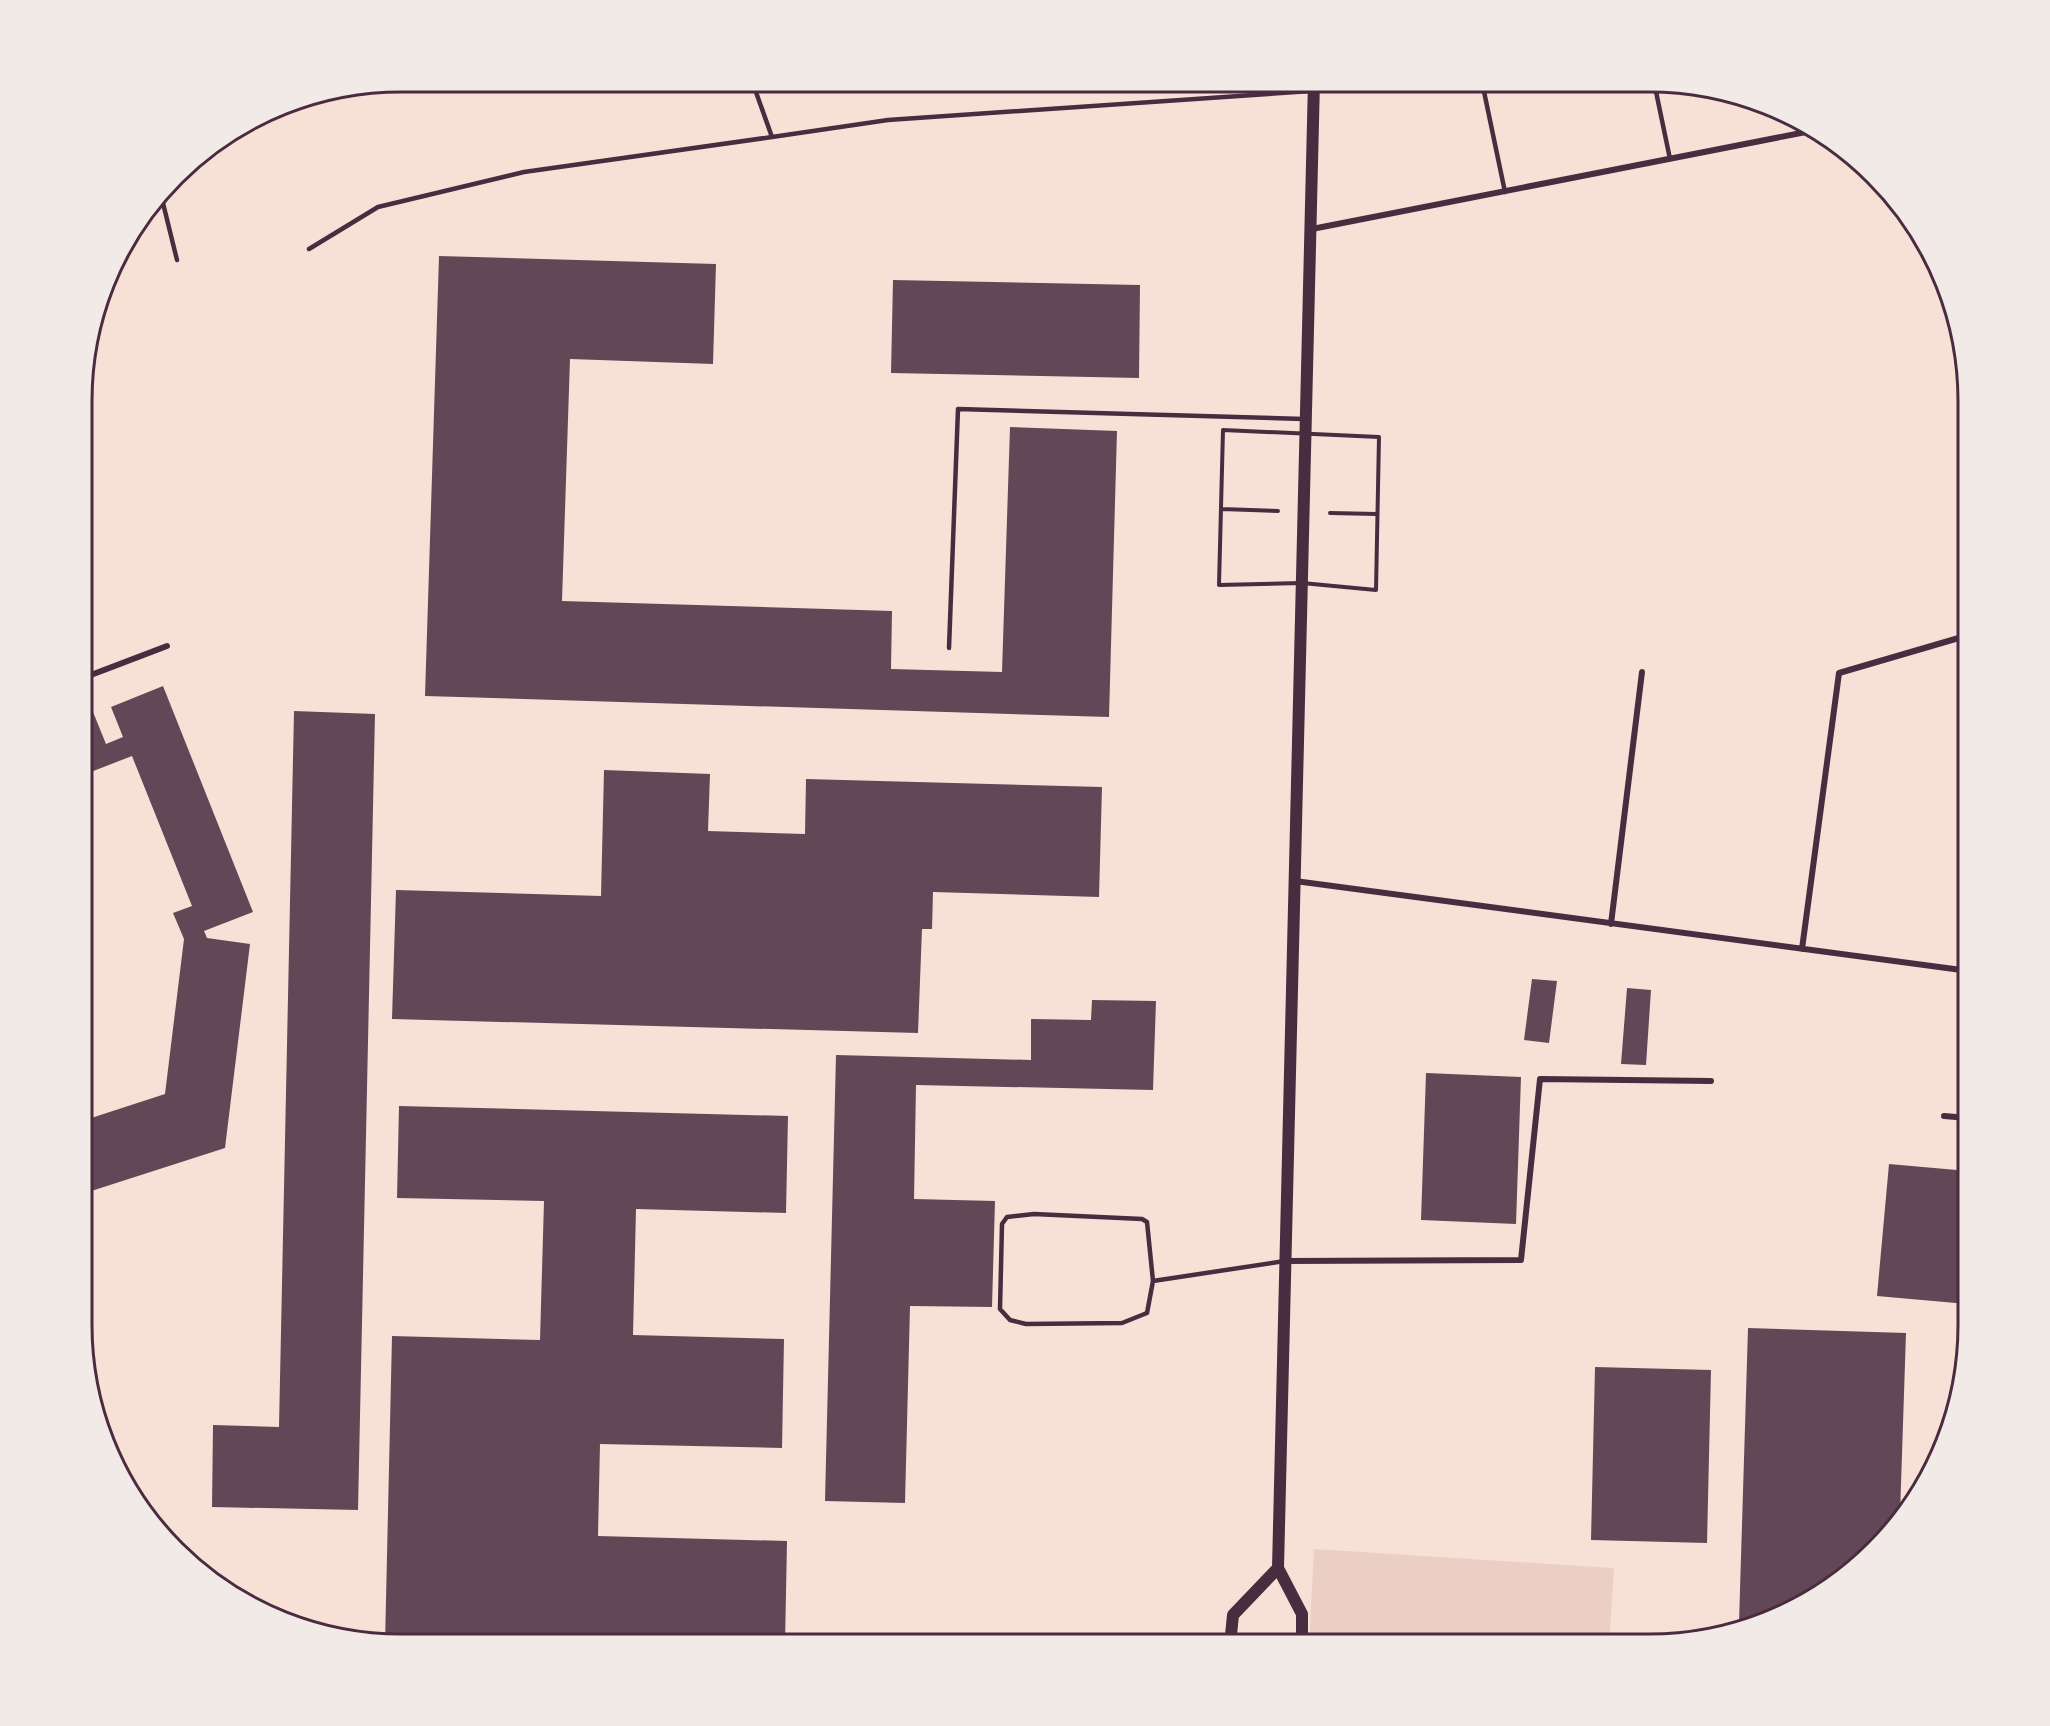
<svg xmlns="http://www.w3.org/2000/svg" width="2050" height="1726" font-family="'Exo 2',sans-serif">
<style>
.green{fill:#ebcfc5}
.building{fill:#644757}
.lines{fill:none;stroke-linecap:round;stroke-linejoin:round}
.path{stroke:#4a2c40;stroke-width:4}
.service{stroke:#4a2c40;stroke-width:4.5}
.minor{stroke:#4a2c40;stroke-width:6}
.secondary{stroke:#4a2c40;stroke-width:12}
.rim{fill:none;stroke:#4a2c40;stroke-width:3}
</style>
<rect width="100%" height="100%" fill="#f7e1d7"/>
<path class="green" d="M1314,1549L1614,1568L1609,1645H1309Z"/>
<path class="building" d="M276,110L278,117L259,121V120Z
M439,256L716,264L713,364L570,359L562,601L892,611L891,669L1002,672L1010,427L1117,431L1109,717L425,696Z
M893,280L1140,285L1139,378L891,373Z
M163,686L253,912L204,931L207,938L250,944L225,1148L82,1194V1121L165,1094L184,939L173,913L192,906L132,756L83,775V710L91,707L106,744L123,737L111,707Z
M294,711L375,714L358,1510L212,1507L213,1425L279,1427Z
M604,770L710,774L708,831L805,834L806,779L1102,787L1099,897L933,892L932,929H922L918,1033L392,1019L396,890L601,896Z
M1532,979L1557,981L1549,1043L1524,1040Z
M1627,988L1651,990L1646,1065L1621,1064Z
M1092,1000L1156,1001L1153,1090L916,1085L914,1199L995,1201L992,1307L910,1306L905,1503L825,1501L836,1055L1031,1060V1019L1091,1020Z
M1426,1073L1521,1077L1516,1224L1421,1220Z
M399,1106L788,1116L786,1213L636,1209L633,1335L784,1339L782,1448L600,1444L598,1536L787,1541L785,1645L385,1644L392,1336L540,1340L544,1201L397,1198Z
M1889,1164L1968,1171L1967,1304L1877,1296Z
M1748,1328L1906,1333L1900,1515L1876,1551L1772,1621L1757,1624L1739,1623Z
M1595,1367L1711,1370L1707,1543L1591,1540Z"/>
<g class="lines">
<path class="path" d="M1223,430L1379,437L1376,590L1302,583L1219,585Z
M1222,509L1278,511
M1330,513L1377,514"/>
<path class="service" d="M717,81L755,89
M752,81L772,137L888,120L1311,91
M1482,82L1505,192
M1654,82L1670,159
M161,195L177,260
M309,249L378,207L524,172L772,137
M949,648L958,409L1304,419
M1153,1281L1147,1222L1142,1219L1034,1214L1007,1217L1002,1224L1000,1309L1010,1320L1026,1324L1122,1323L1147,1313L1153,1281L1285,1261"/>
<path class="minor" d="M1312,229L1811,131
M83,678L167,646
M1295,881L1969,971
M1611,924L1642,672
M1802,949L1839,673L1969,635
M1944,1116L1968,1118
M1285,1261L1521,1260L1540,1079L1711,1081"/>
<path class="secondary" d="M1230,1645L1233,1615L1278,1568
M1302,1645V1614L1278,1568L1314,81"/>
</g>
<path d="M0 0H2050V1726H0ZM401 92H1649A309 309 0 0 1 1958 401V1325A309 309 0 0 1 1649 1634H401A309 309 0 0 1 92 1325V401A309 309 0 0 1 401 92Z" fill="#f1eae7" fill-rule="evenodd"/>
<path class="rim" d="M401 92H1649A309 309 0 0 1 1958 401V1325A309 309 0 0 1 1649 1634H401A309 309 0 0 1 92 1325V401A309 309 0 0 1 401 92Z"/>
</svg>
